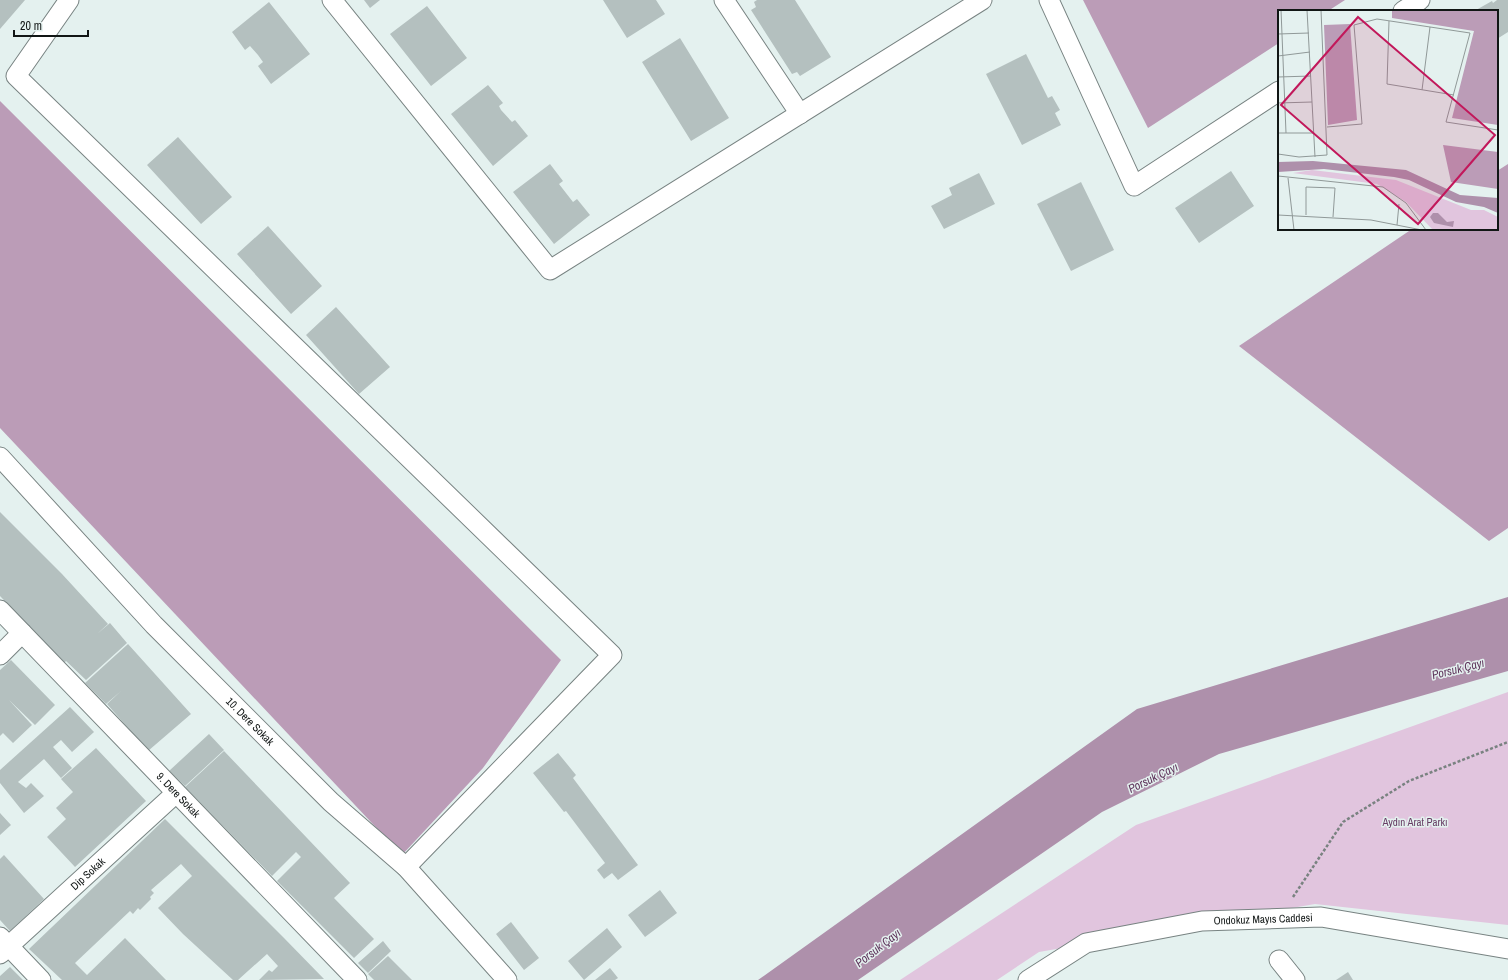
<svg xmlns="http://www.w3.org/2000/svg" width="1508" height="980" font-family="'Archivo Narrow',sans-serif">
<style>
.green{fill:#e1c5de}
.forest{fill:#bb9cb7}
.water{fill:#ae90ab}
.building{fill:#b4c0bf}
.lines{fill:none;stroke-linecap:round;stroke-linejoin:round}
.minor-casing{stroke:#788382;stroke-width:21}
.path{stroke:#798280;stroke-width:2.5;stroke-dasharray:3 2;stroke-linecap:butt}
.minor{stroke:#fff;stroke-width:19}
.labels{text-anchor:middle;stroke-width:3;stroke-linejoin:round;paint-order:stroke}
.street-label{font-size:11px;fill:#111615;stroke:#e4f1ef}
.park-label{font-size:11px;fill:#673c64;stroke:#e4f1ef}
.water-label{font-size:12px;font-style:italic;fill:#5f355c;stroke:#e4f1ef}
.inset-road{fill:none;stroke:#909998;stroke-width:1}
.view{fill:#c2185b;fill-opacity:0.15;stroke:#c2185b;stroke-width:2}
.inset-edge{fill:none;stroke:#111615;stroke-width:2}
</style>
<rect width="100%" height="100%" fill="#e4f1ef"/>
<path class="green" d="M1508,692V925L1315,904L1039,952L997,980H900L1136,825Z"/>
<path class="forest" d="M1083,0H1345L1328,11H1279V43L1148,128Z
M0,101L561,660L483,768L402,855L0,428Z
M1508,164V528L1489,541L1239,346L1412,229H1497V171Z"/>
<path class="water" d="M1508,597V671L1219,754L1102,812L858,980H758L1137,709Z"/>
<path class="building" d="M0,0H25L0,29Z
M364,0H380L370,8Z
M603,0H656L665,14L627,38Z
M757,0H795L831,57L800,76L797,72L792,74L751,10L756,7L754,2Z
M1497,0H1508V32L1497,39V11L1476,10L1492,1L1493,3Z
M269,2L310,54L271,84L258,66L263,62L258,55L250,46L245,50L232,32Z
M427,6L467,58L431,86L390,34Z
M680,38L729,118L691,141L642,62Z
M1026,54L1048,98L1052,96L1060,110L1055,113L1061,125L1022,145L986,74Z
M488,85L503,103L499,106L501,110L512,122L515,120L528,136L493,166L451,114Z
M178,137L232,197L201,224L147,165Z
M550,164L563,181L559,184L573,202L577,199L590,215L554,244L513,192Z
M1231,171L1254,206L1199,243L1175,208Z
M979,173L995,204L944,229L931,206L952,195L949,188Z
M1081,182L1114,250L1071,271L1037,204Z
M268,226L322,286L291,314L237,254Z
M336,307L390,367L359,394L306,335Z
M0,512L62,574L108,624L97,634L110,623L127,643L86,680L66,661L64,663L0,596Z
M128,644L191,714L148,751L107,704L121,691L106,704L85,683Z
M11,660L55,705L35,725L9,700L32,725L13,743L3,733L0,736V670Z
M70,707L94,732L72,752L61,740L53,747L72,768L61,778L44,759L18,782L26,788L31,783L44,796L24,813L0,783V770Z
M209,734L224,750L185,786L169,771Z
M96,748L146,801L75,867L47,837L66,819L56,808L73,792L61,779Z
M224,751L350,883L334,898L374,939L354,958L277,881L301,857L296,852L272,876L185,787Z
M558,753L576,775L573,778L638,865L618,880L612,873L604,879L597,870L605,863L566,811L564,812L533,773Z
M0,813L11,825L0,835Z
M165,819L284,938L324,979L259,980L269,970L272,972L278,966L267,954L238,980H233L183,934L158,908L192,876L181,864L151,890L154,893L150,897L151,899L140,910L138,908L133,914L130,911L75,963L87,975L125,938L166,980H62L29,949Z
M4,855L44,899L10,931L0,920V859Z
M660,890L677,913L645,937L628,915Z
M511,922L539,958L524,970L496,934Z
M607,928L622,947L584,980L568,961Z
M383,941L391,951L368,973L358,963Z
M388,956L412,980H374L368,974Z
M10,967L23,980H0V976Z
M610,968L618,978L615,980H595Z
M1348,972L1353,980H1336Z"/>
<g class="lines">
<g class="minor-casing">
<g id="minor">
<path d="M69,0L16,76L612,655L406,867"/>
<path d="M332,0L550,270L982,0"/>
<path d="M724,0L800,114"/>
<path d="M1049,0L1134,186L1279,91"/>
<path d="M1403,11L1420,0"/>
<path id="s1" d="M0,457L154,625L331,802L406,867L507,980"/>
<path id="s2" d="M0,610L357,980"/>
<path d="M0,655L22,633"/>
<path d="M0,937L41,980"/>
<path id="s3" d="M0,954L176,793"/>
<path d="M1279,960L1295,980"/>
<path id="s4" d="M1028,980L1086,943L1202,921L1321,917L1508,949"/>
</g>
</g>
<path class="path" d="M1293,897L1343,822L1409,781L1508,742"/>
<use href="#minor" class="minor"/>
</g>
<g class="labels">
<g class="street-label">
<text dy="4" stroke="none"><textPath href="#s1" startOffset="364">10. Dere Sokak</textPath></text>
<text dy="4" stroke="none"><textPath href="#s2" startOffset="257">9. Dere Sokak</textPath></text>
<text dy="4" stroke="none"><textPath href="#s3" startOffset="119">Dip Sokak</textPath></text>
<text dy="4" stroke="none"><textPath href="#s4" startOffset="248">Ondokuz Mayıs Caddesi</textPath></text>
</g>
<g class="park-label">
<text x="1415" y="826">Aydın Arat Parkı</text>
</g>
<g class="water-label">
<text transform="translate(1458 669) rotate(-14)" y="4">Porsuk Çayı</text>
<text transform="translate(1153 778) rotate(-26)" y="4">Porsuk Çayı</text>
<text transform="translate(878 948) rotate(-38)" y="4">Porsuk Çayı</text>
</g>
</g>
<g transform="translate(1278 10)">
<rect width="220" height="220" fill="#e4f1ef"/>
<path d="M34,160L118,170L193,200H206L220,207V220H155L128,192L99,174L15,163Z" fill="#e1c5de"/>
<path d="M114,0H220V115L174,108L196,21L114,8ZM72,14L79,110L50,115L46,15ZM165,135L220,142V179L173,172Z" fill="#bb9cb7"/>
<path d="M35,151L128,160L182,185L220,188V203L206,197L178,192L131,170L116,167L46,159L0,162V152ZM155,203H160L169,212L176,211L175,217L156,213L152,207Z" fill="#ae90ab"/>
<path class="inset-road" d="M3,0L8,123M29,0L37,147M111,11L109,74L176,85M0,24L31,23M0,46L32,42M0,67L33,66M144,80L152,17M0,93L34,92M49,117L84,114L76,15L99,9L192,23L168,112L220,120M0,123H36M0,144L21,147L49,145L43,0M0,166L105,177L128,193L148,220M10,168L16,220M0,205L93,210L144,220M28,205V177L57,178L55,207M119,215L121,194"/>
<path class="view" d="M80,7L217,125L140,214L3,95Z"/>
<rect width="220" height="220" class="inset-edge"/>
</g>
<path d="M14 30v6h74v-6" fill="none" stroke="#111615" stroke-width="2"/>
<text x="20" y="30" font-size="12" fill="#111615" stroke="#e4f1ef" stroke-width="3" paint-order="stroke">20 m</text>
</svg>
